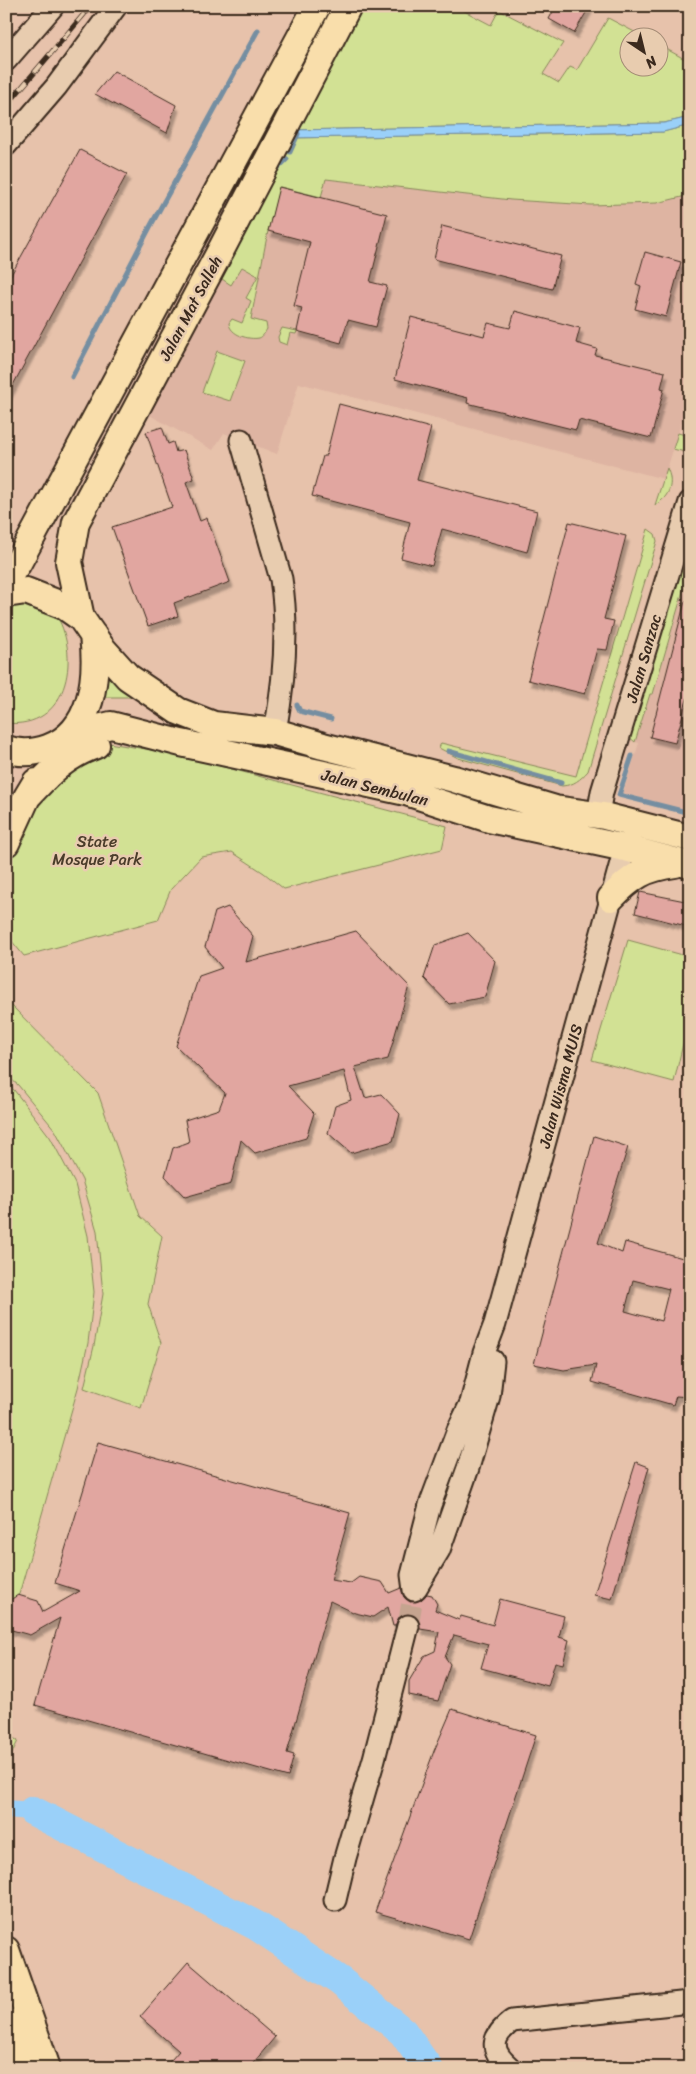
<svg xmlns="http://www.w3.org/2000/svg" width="696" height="2074" font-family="Sriracha,sans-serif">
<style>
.built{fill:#deb4a2}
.green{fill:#d2e194;stroke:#868659}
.water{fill:#9ad0f9;stroke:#748ea1}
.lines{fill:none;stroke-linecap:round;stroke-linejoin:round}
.stream{stroke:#748ea1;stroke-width:5}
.canal{stroke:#9ad0f9;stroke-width:18}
.river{stroke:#9ad0f9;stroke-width:30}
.building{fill:#e1a6a0;stroke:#3b2a1e;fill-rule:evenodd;filter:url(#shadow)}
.minor-tunnel{stroke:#c5a48f;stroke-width:21;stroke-dasharray:21 11;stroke-linecap:butt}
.minor-casing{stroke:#3b2a1e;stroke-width:25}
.major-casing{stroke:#3b2a1e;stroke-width:30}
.minor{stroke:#e8ccaf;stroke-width:21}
.major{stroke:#f9deab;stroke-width:26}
.rail-casing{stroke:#3b2a1e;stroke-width:5.5}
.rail{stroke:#e8ccaf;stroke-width:4;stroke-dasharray:11;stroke-linecap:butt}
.labels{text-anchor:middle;stroke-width:5;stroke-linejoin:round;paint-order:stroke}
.street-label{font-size:16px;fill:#3b2a1e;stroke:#e8ccaf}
.park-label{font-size:16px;fill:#4a3c2a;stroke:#e8ccaf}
</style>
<defs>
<filter id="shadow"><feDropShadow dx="3" dy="5.5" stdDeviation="1" flood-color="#0004"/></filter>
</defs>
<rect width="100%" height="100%" fill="#e7c2ab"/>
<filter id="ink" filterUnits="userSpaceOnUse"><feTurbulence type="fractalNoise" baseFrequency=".02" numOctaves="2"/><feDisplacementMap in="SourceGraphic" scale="10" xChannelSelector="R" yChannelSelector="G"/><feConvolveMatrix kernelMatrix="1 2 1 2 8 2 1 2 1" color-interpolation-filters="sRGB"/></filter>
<g filter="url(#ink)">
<path class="built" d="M270,172L511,200L591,205L657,203L690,195V395L664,479L299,383L277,454L224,433L213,450L144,412Z
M690,567V812L623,793L639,743L635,742L650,694H653Z"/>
<path class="green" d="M362,6H455L491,25L499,10L563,43L543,74L559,83L570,67L577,70L608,18L644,37L628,38V68H658L659,45L690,62V117L664,123L293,130Z
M690,125V195L657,203L591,205L511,200L326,179L321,197L280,187L268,231L251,319L266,323L267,329C265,332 263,337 259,338C249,340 230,335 229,323L232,319L242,323L251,301L246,298L258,276L242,267L231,285L216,275L288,138L663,132Z
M282,328L297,331L296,334L290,333L287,345L279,342L278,337Z
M217,351L245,361L230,401L202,392Z
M678,433L689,436L685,452L673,449Z
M667,468C674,483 670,497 655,505Z
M648,529L655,534L657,541L588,771C580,780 574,785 562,786L458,758L439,748L441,743L576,776Z
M690,550V567L653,694H650L635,742L629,737L684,553Z
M6,598L57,616C81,659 67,730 6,723Z
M95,664L111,680L142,697H107L84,700Z
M102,742L171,753L447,826L442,849L284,889L264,873L232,852L201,857L171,889L158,920L24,956L6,934V851L15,819Z
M628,940L690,957V1014L674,1082L592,1060Z
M6,1000L98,1093L140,1216L162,1236L148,1304L161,1343L141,1408L84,1388L94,1346L103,1294L97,1231L82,1180L55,1130L18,1085L6,1075Z
M6,1084L14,1090L50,1137L75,1184L88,1236L94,1292L88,1343L78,1388L6,1640Z
M6,1733L18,1741L9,1759L6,1757Z"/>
<path class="water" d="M690,117V125L663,132L288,138L293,130L664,123Z"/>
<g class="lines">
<path class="stream" d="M290,152L298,134
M276,170L287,159
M72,377L150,227L258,30
M297,705L300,711L331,719
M448,751L561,783
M632,756L619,795L690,813"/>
<path class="canal" d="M6,1809L33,1811"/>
<path class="river" d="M33,1811L257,1926L340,1981L403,2032L428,2068"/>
</g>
<path class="building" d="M556,6H590L574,33L549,19Z
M114,71L176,105L167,133L95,94Z
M80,150L127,174L6,398V284Z
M279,187L387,214L370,282L387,286L376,327L348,320L341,343L297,331L302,308L294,306L310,242L268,231Z
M442,226L561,256L552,289L434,259Z
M645,252L681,262L666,317L635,309L641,286L636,284Z
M515,311L580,328L576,343L597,349L595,355L665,372L661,388L664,389L651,438L579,420L576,430L467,403L468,398L395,379L411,317L484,336L488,323L510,328Z
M339,404L431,428L417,480L537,511L527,552L442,529L432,566L401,558L410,522L312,496L323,456H326Z
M162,427L168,444L173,442L176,452L184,450L194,479L186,482L200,521L207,518L230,582L174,603L178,616L148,626L112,527L172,507L146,432Z
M569,522L626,536L604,619L614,621L607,650L597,649L585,694L528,680Z
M685,601L690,602V688L675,743L650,737Z
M640,892L690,902V927L635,913Z
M228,907L253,936L246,962L356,931L409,986L388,1059L355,1067L365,1098L381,1094L400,1114L393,1141L351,1153L328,1133L335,1106L351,1100L344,1071L288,1086L314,1113L306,1138L255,1153L241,1140L231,1184L185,1197L165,1176L173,1148L189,1142L185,1120L219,1109L225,1093L176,1046L199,976L222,968L205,947L215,912Z
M468,933L495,961L485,997L449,1004L424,978L435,945Z
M594,1136L628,1147L598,1243L622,1253L625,1242L690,1260V1397L676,1396L673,1405L592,1382L596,1365L564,1370L534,1364ZM633,1280L669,1289L661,1321L625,1311Z
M98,1442L350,1513L331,1580L351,1583L359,1577L382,1582L389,1593L401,1588L404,1597L410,1602L421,1600L427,1594L432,1595L437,1604L435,1610L459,1620L461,1616L493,1625L500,1599L564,1616L559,1637L569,1640L563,1664L555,1662L548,1686L481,1668L488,1644L454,1635L445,1657L450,1664L438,1701L409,1695V1681L424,1656L435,1651L439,1632L420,1629L417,1617L411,1614L399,1617L395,1626H393L388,1607L373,1617L355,1613L330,1601L287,1753L294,1755L288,1777L35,1705L60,1618L30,1635L8,1629L6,1612L10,1600L18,1595L38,1601L43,1612L80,1591L55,1583Z
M636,1462L649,1467L612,1599L594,1595Z
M452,1709L536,1735L469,1939L375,1912L434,1751Z
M188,1962L275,2037L249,2068H164L179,2051L140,2017Z"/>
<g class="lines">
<path class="minor-tunnel" d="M408,1626L414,1590"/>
<g class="minor-casing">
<path id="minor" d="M6,60L53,6
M6,145L56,87L116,6
M241,440L281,579C289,629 284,683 275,732
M598,815L602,792L690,502
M416,1588L439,1550L468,1468L489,1396L493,1361
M414,1590L412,1575L430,1505L458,1430L471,1403L484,1353L495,1324L625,848
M335,1900L345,1858L374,1759L408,1626
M510,2068C489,2050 491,2037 512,2021L690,2002"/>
</g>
<g class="major-casing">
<path id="major" d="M6,580L18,563L317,6
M6,594L26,591L64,606L81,618L101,647L128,677L178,711L214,725L275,732L323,746L454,779L555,809L604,816L690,838
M81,618L69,562L76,522L222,248L348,6
M61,743L86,731L111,725L181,743L406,792L489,819L625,848L690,865
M6,749C20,754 34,753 48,748C93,731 98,677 93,635
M27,797C49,773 65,756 96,745
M6,843L27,797L36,782
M611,898C632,876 645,868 675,864
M6,1950L47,2068
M6,2021L23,2068"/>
</g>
<use href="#minor" class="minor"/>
<use href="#major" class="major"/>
<g class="rail-casing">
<path id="rail" d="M6,106L91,6"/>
</g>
<use href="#rail" class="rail"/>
</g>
</g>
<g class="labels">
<g class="street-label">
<text transform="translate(190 308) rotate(-62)" y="6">Jalan Mat Salleh</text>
<text transform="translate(643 658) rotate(-74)" y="6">Jalan Sanzac</text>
<text transform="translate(375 787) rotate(14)" y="6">Jalan Sembulan</text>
<text transform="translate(560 1086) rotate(-75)" y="6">Jalan Wisma MUIS</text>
</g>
<g class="park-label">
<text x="97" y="847">State<tspan x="97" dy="18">Mosque Park</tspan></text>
</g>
</g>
<rect width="696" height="2074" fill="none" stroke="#e8ccaf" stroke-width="25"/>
<rect x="12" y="12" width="671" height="2049" fill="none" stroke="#3b2a1e" stroke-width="2" filter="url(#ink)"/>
<g transform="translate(644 52) rotate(145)"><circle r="24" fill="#e8ccaf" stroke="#a38b75"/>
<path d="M0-4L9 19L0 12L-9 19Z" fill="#3b2a1e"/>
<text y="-8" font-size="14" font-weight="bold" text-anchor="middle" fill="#3b2a1e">N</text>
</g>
</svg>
